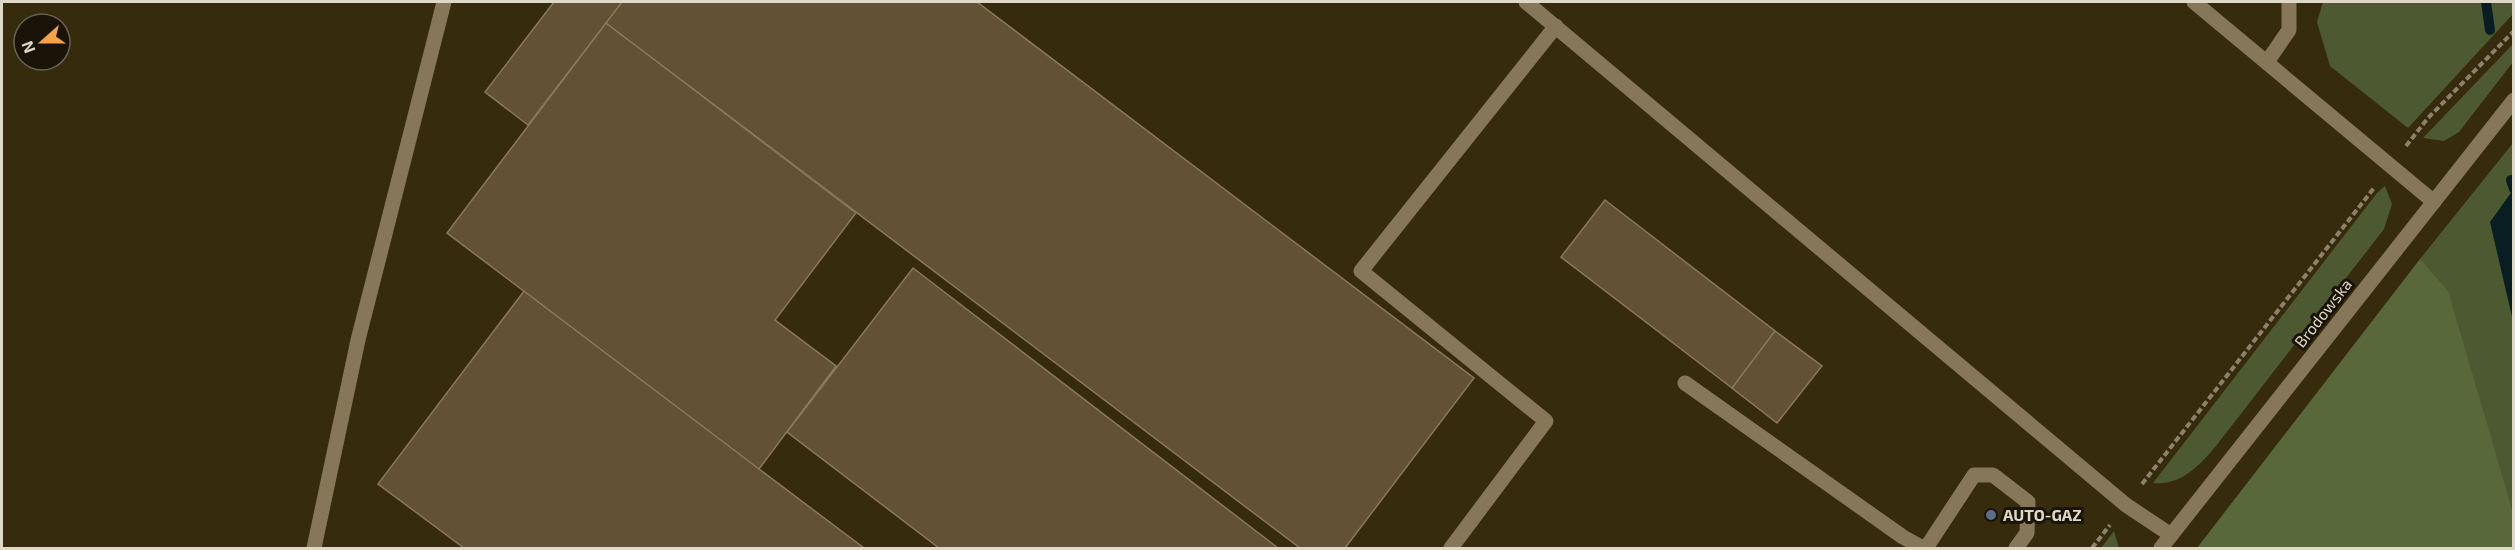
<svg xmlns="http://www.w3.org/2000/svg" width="2515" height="550" font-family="'Exo 2',sans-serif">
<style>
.green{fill:#4d5a31}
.forest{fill:#59683a}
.water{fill:#091e22}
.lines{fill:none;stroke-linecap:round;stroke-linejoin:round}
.stream{stroke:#091e22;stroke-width:10}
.building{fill:#625135;stroke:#8a785a;stroke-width:1.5}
.path{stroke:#8c826b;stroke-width:4;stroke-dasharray:6 3;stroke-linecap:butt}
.lane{stroke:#857758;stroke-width:15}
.secondary{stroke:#857758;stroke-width:15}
.service-dot{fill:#5c6f8a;stroke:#1a1408;stroke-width:2}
.labels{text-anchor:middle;stroke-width:6;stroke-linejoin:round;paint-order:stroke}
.street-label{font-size:16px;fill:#dfd8c7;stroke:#1a1408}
.poi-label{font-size:16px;font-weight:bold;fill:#dfd8c7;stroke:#1a1408;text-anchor:start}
</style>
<rect width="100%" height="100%" fill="#372b0d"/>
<path class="green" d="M2323,2H2513V14L2408,128L2330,66L2317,22Z
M2513,44V62L2459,132L2444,141L2423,138Z
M2513,143V512L2481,406L2420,259Z
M2385,186L2392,204L2384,229L2216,446C2200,465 2181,486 2153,483L2377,193Z
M2114,531L2119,548H2101Z"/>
<path class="forest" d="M2420,259L2448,291L2513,512V548H2197Z"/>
<path class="water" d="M2513,190V321L2490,222Z"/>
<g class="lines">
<path class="stream" d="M2486,2L2490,30
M2511,180L2514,189"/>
</g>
<path class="building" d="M554,2H622L528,125L485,92Z
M622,2H977L1474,378L1345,548H1300L606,23Z
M606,23L856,213L775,320L836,366L759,469L447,233Z
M1605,200L1775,331L1732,388L1561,257Z
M913,268L1278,548H939L787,432Z
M524,291L759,469L864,548H464L378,484Z
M1775,331L1822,366L1777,423L1732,388Z"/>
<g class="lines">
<path class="path" d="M2406,146L2428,118L2514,31
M2142,484L2374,188
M2092,548L2110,525"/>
<path class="lane" d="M1526,2L2126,505L2171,535
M2194,2L2434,202
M2267,62L2289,30V2
M1685,383L1903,537L1923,548
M314,548L358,340L444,2
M1451,548L1546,421L1361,271L1556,26
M1926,548L1974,475H1993L2028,502L2027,533L2016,548"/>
<path class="secondary" d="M2161,548L2514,100"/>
</g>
<circle class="service-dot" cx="1991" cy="515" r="6"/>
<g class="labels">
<g class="street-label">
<text transform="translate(2323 313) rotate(-52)" y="6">Brodowska</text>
</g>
<g class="poi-label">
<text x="2003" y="521">AUTO-GAZ</text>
</g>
</g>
<rect width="2515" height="550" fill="none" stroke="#dfd8c7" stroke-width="6"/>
<g transform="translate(42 42) rotate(249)"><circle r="28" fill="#1a1408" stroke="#696254" stroke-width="1.5"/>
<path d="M0-4.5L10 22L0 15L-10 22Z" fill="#f7a149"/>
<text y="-9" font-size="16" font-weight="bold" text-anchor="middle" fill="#dfd8c7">N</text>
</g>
</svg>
